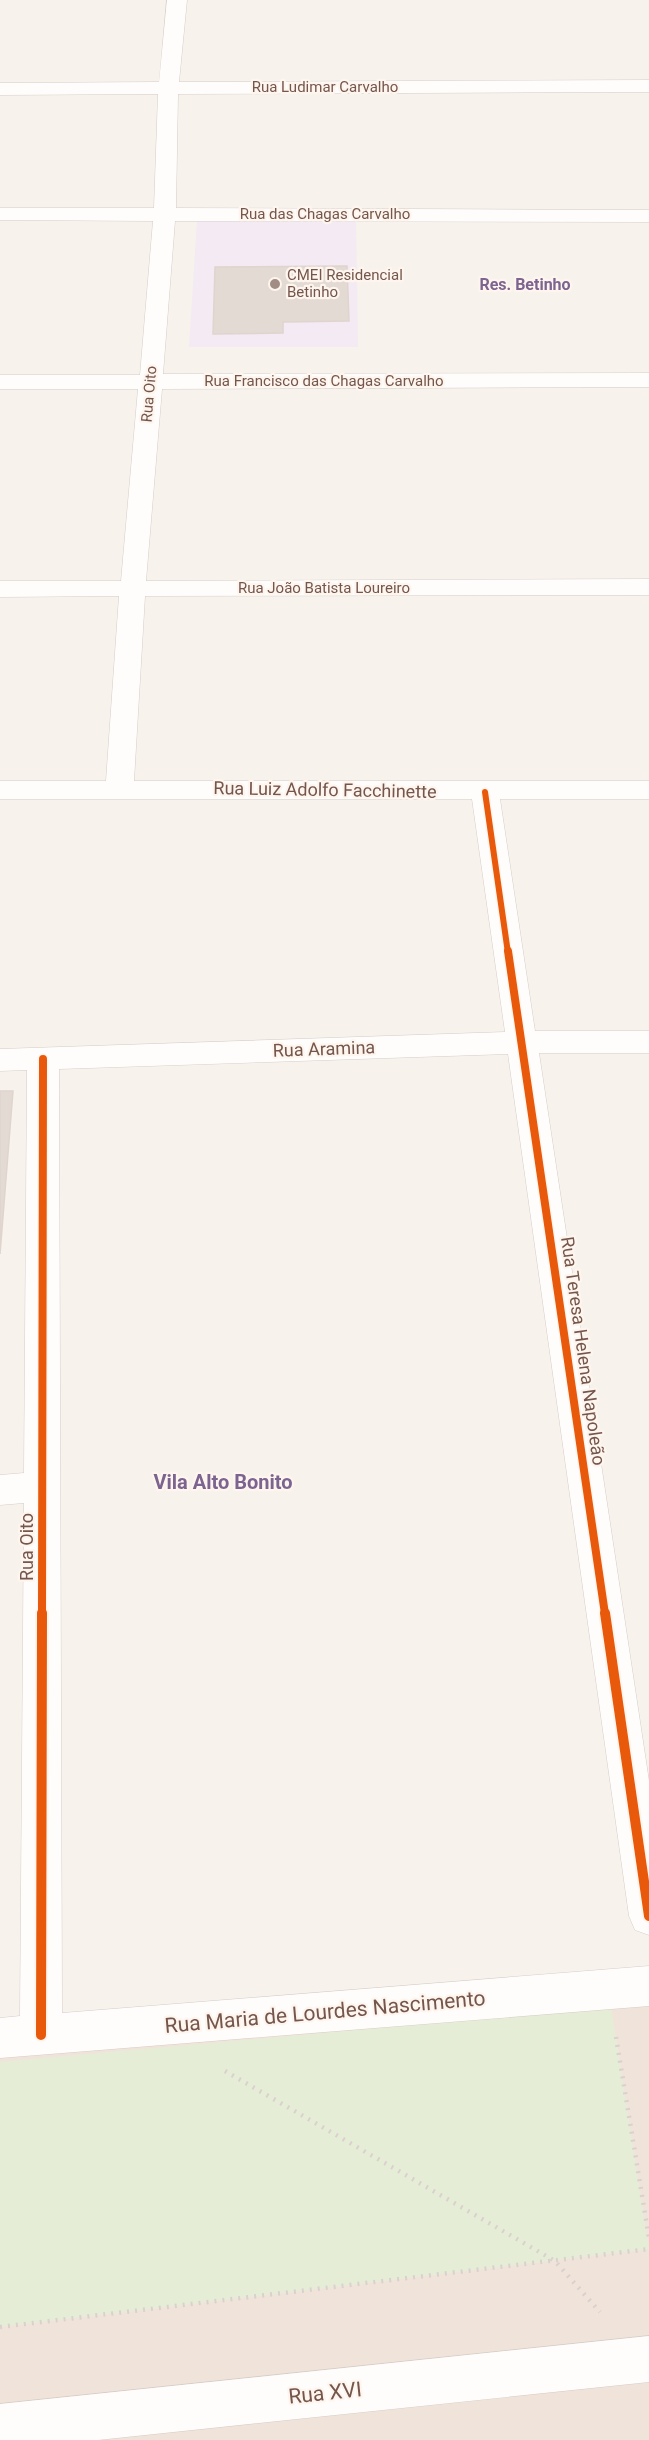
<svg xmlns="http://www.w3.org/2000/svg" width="649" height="2440" font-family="Roboto,sans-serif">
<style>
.residential{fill:#f0e4da}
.education{fill:#f3eaf3}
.green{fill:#e6edd7}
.building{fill:#e3dad4;stroke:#e0d4ce;stroke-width:1.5}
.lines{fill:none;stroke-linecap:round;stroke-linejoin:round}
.minor-casing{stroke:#d6cdc8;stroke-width:1}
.path{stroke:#dad1ce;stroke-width:4.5;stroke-dasharray:2 6;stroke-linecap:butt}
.minor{fill:#fefdfc;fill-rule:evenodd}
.cycleway-far2-casing{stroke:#fef6ee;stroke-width:9}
.cycleway-far1-casing{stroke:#fef6ee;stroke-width:11}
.cycleway-casing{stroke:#fef6ee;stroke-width:14}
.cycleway-far2{stroke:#e8590c;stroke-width:6}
.cycleway-far1{stroke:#e8590c;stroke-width:8}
.cycleway{stroke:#e8590c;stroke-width:10}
.poi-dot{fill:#a28d84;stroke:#fef6ee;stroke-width:2}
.labels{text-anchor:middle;stroke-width:4.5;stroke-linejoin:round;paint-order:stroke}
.far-street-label{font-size:15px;fill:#75564c;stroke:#fef6ee}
.far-poi-label{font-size:15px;fill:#75564c;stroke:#fef6ee;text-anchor:start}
.far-neighbourhood-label{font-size:16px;font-weight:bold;fill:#7c6491;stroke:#fef6ee}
.street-label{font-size:18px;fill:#75564c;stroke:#fef6ee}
.neighbourhood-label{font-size:20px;font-weight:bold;fill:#7c6491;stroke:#fef6ee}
.near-street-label{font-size:21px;fill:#75564c;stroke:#fef6ee}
</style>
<rect width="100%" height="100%" fill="#f7f2ec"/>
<path class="residential" d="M649,1986V2440H0V2038Z"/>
<path class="education" d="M197,221H356L358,347H189Z"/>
<path class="green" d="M611,2007L649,2249L0,2327V2062Z"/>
<path class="building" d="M347,266L349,321L283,322V333L213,334L215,267Z
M0,1091H13L0,1254Z"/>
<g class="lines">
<g class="minor-casing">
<path id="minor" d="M167,0H187L179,82L649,80V92L178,94L176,208L649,210V222L175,221L163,374L649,373V387L162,389L146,581L649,579V595L145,596L134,781H649V799H500L535,1031H649V1053H539L649,1781V1935L635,1930L629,1916L508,1054L59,1069L62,2013L649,1966V2006L0,2058V2018L20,2016L24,1503L0,1505V1475L24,1473L27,1070L0,1071V1049L505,1032L472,799H0V781H106L119,596L0,597V581H121L138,389H0V375H140L153,221L0,220V208H154L158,94L0,95V83L159,82Z
M649,2336V2382L98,2440H0V2404Z"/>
</g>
<path class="path" d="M616,2037L649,2238
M225,2071L555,2261L600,2312
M0,2327L649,2249"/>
<use href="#minor" class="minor"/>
<g class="cycleway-far2-casing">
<path id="cycleway-far2" d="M485,792L508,953"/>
</g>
<g class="cycleway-far1-casing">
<path id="cycleway-far1" d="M508,951L605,1614
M42,1614L43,1059"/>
</g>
<g class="cycleway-casing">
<path id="cycleway" d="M605,1613L649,1916
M41,2035L42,1613"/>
</g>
<use href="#cycleway-far2" class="cycleway-far2"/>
<use href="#cycleway-far1" class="cycleway-far1"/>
<use href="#cycleway" class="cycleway"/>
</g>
<circle class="poi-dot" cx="275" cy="284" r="6"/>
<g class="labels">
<g class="far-street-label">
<text x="325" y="92">Rua Ludimar Carvalho</text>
<text x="325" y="219">Rua das Chagas Carvalho</text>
<text x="324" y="386">Rua Francisco das Chagas Carvalho</text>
<text transform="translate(149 394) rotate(-85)" y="5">Rua Oito</text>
<text x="324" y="593">Rua João Batista Loureiro</text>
</g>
<g class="far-poi-label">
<text x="287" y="280">CMEI Residencial<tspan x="287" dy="17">Betinho</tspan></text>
</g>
<g class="far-neighbourhood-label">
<text x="525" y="290">Res. Betinho</text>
</g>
<g class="street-label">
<text transform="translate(325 790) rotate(1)" y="6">Rua Luiz Adolfo Facchinette</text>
<text transform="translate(324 1049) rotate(-2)" y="6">Rua Aramina</text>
<text transform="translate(583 1351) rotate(82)" y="6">Rua Teresa Helena Napoleão</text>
<text transform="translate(27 1547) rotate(-90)" y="6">Rua Oito</text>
</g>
<g class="neighbourhood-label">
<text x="223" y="1489">Vila Alto Bonito</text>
</g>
<g class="near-street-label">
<text transform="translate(325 2012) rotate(-5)" y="7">Rua Maria de Lourdes Nascimento</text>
<text transform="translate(325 2393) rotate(-6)" y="7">Rua XVI</text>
</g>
</g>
</svg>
